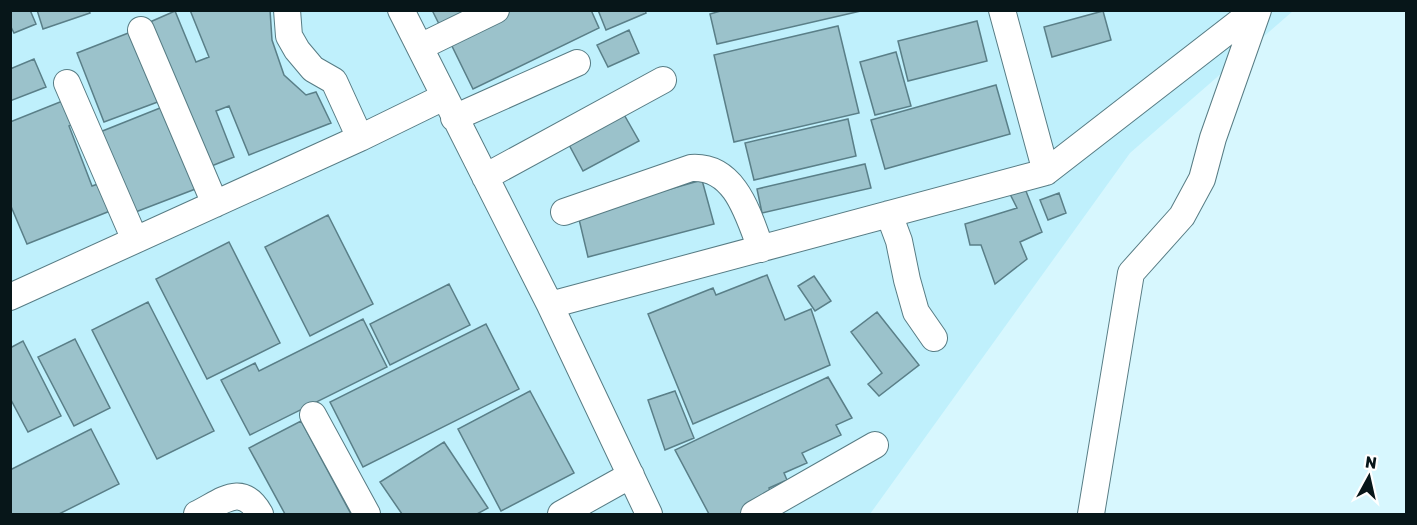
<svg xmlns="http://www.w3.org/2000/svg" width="1417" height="525" font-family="Rubik,sans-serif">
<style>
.built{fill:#bff0fc}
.building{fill:#9bc2cb;stroke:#5a7f88;stroke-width:1.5}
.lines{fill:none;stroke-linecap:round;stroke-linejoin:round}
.minor-casing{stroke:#577c84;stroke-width:28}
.minor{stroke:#fff;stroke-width:26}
</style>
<rect width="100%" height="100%" fill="#d7f7fe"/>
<path class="built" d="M10,11H1293L1130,153L870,514H11Z"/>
<path class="building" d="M10,10H30L36,24L14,33L10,25Z
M37,10H89L90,13L43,29Z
M190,10H270L272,40L284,75L306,95L316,92L331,123L249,155L229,106L216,111L234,157L209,167L150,22L175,11L196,62L209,57Z
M432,10H486L443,32Z
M510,10H591L599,28L473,89L449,40Z
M598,10H645L646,13L606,30Z
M724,10H865L717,44L710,14Z
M1103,11L1111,40L1052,57L1044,27Z
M977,21L987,61L908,81L898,41Z
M838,26L859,113L734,142L714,55Z
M136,30L163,100L104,122L77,53Z
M629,30L639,53L608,67L597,45Z
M896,52L911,106L875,115L860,62Z
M34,59L46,87L10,101V69Z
M996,85L1010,134L885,169L871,120Z
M65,100L74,124L69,126L92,186L98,184L110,211L27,244L10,204V122Z
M165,106L198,188L133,213L100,132Z
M622,111L639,141L583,171L567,141Z
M848,119L856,156L754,180L745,143Z
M865,164L871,188L762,213L757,189Z
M702,180L714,224L588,257L578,215Z
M1024,186L1042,232L1020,242L1027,259L995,284L981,245H970L965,224L1017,208L1010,194Z
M1059,193L1066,213L1048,220L1040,200Z
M328,215L373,304L310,336L265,247Z
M229,242L280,343L207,379L156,279Z
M767,275L785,320L811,309L830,365L693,424L648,314L713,288L716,295Z
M814,276L831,301L815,311L798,286Z
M449,284L470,325L390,365L370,324Z
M148,302L214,431L157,459L92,330Z
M877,312L919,365L879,396L868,384L882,373L851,332Z
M363,319L387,367L250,435L221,380L255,363L259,371Z
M486,324L519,389L363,467L330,402Z
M75,339L110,408L74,426L38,357Z
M23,341L61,416L28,432L10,398V348Z
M828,377L852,418L836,425L841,435L802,453L807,463L784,473L787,480L769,488L773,501L744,514H709L675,450Z
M530,391L574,473L501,511L458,429Z
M675,391L694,438L665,450L648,400Z
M301,421L351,514H285L249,448Z
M91,429L119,484L59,514H10V470Z
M444,442L488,508L477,514H402L380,482Z"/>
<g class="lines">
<g class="minor-casing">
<path id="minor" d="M287,10L289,36L297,50L313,69L334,81L360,138
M401,10L550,305L649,514
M1002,10L1046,172
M141,30L215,204
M420,47L496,10
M67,83L135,240
M454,118L577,63
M485,177L663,80
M564,212L691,168C735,165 748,214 761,249
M889,214L899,241L907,280L916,312L934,338
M10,297L360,138L444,97
M550,305L1046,172L1255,10
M313,415L367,514
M197,514C223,501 242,482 260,514
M561,514L631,475
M754,514L875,445
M1091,514L1131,273L1182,216L1202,179L1213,138L1258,10"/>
</g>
<use href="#minor" class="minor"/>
</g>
<rect width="1417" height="525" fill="none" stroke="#071619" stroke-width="24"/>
<g transform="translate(1369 477) rotate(8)" stroke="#ffffff" stroke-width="4.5" paint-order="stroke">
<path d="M0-4.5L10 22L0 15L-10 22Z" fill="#071619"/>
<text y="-9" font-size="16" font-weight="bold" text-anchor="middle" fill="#071619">N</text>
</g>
</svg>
